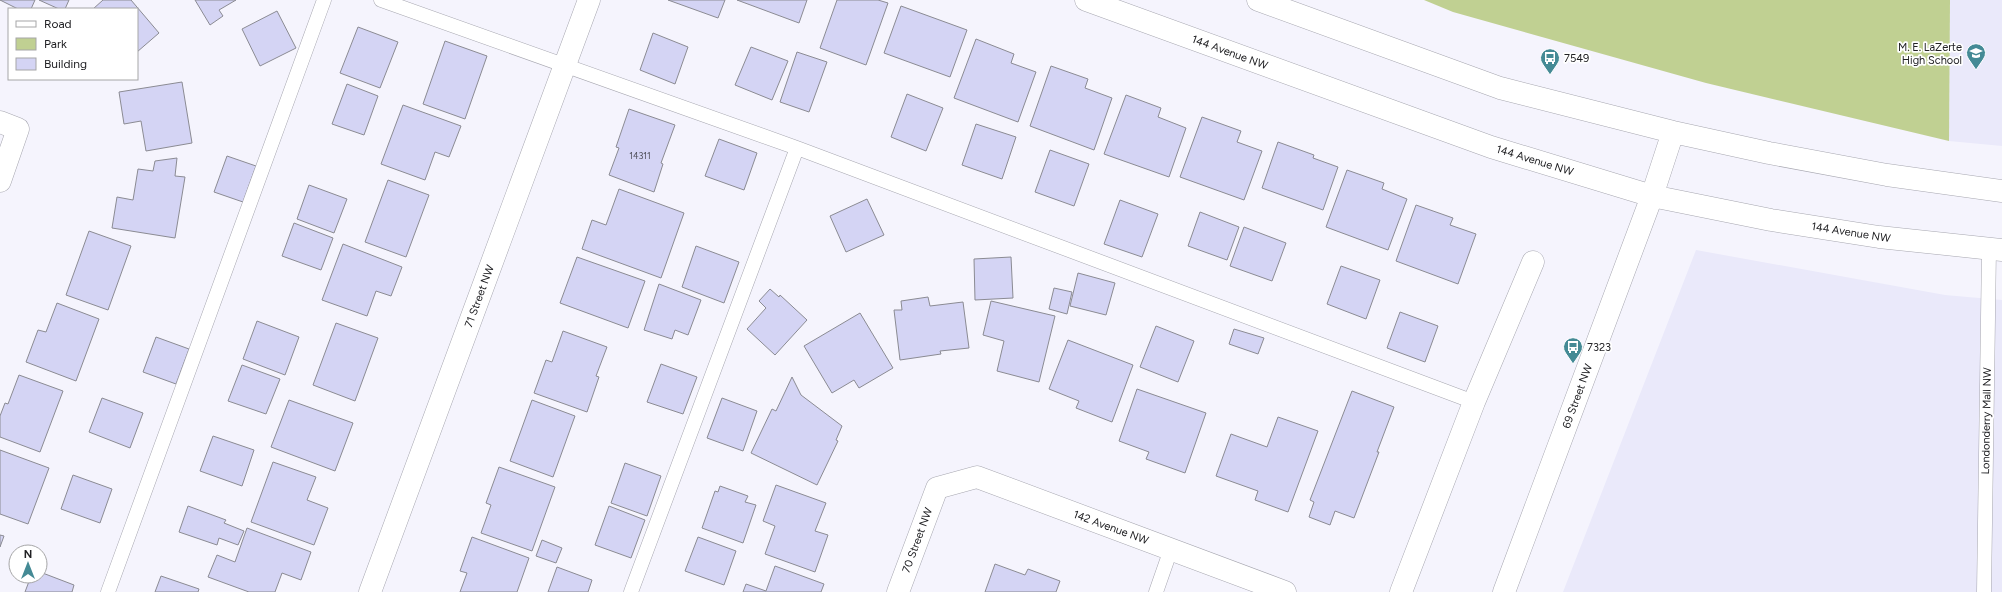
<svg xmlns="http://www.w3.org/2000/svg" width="2002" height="592" font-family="Figtree,sans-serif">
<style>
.built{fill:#eae9fa}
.green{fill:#c0d092}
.building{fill:#d4d4f4;stroke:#8b8b93}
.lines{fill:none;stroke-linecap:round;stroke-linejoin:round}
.lane-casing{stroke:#a7a7b0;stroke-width:15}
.street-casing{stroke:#a7a7b0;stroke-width:23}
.secondary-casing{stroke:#a7a7b0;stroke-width:23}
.lane{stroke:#fff;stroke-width:14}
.street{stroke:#fff;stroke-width:22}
.secondary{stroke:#fff;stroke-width:22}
.labels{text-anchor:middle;stroke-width:3.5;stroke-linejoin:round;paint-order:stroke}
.number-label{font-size:9px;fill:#4e4e58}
.poi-label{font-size:11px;fill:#212124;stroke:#fff;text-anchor:start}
.street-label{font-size:11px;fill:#212124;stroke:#fff}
</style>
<rect width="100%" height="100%" fill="#f5f4fd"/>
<path class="built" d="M1950,0H2002V146L1949,141Z
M1696,250L1945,295L2002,300V592H1563Z"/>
<path class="green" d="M1424,0H1950L1949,141L1706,83L1453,12Z"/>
<path class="building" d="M0,0H35L31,9H18Z
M39,0H69L65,9H59Z
M103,0H131L159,33L137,52V9H93Z
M195,0H236L219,10L223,16L210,25Z
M668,0H725L718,18Z
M737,0H807L799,23Z
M837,0H878L888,3L866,65L820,48Z
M901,6L967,30L950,77L884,53Z
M277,11L296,48L260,66L242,29Z
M358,27L398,42L380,88L340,73Z
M653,33L688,47L675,84L640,70Z
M976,39L1014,54L1011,63L1036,72L1018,122L954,98Z
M445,41L487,56L465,119L423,104Z
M751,47L788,61L772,100L735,85Z
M797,52L827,62L809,112L780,102Z
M1051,66L1088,79L1085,88L1112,98L1094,150L1030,126Z
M182,82L192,143L146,151L141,121L124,124L119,92Z
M347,84L378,96L364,135L332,124Z
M907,94L943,108L926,151L891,137Z
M1126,95L1161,108L1158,117L1186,128L1169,177L1104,154Z
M403,105L461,126L449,157L435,152L425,180L381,164Z
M629,109L675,125L661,163L663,164L654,192L609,175L619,148L616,147Z
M1202,117L1241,131L1237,142L1262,151L1244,200L1180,177Z
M976,124L1016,137L1002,179L962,165Z
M719,139L757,153L744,190L705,176Z
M1278,142L1314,155L1313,158L1338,167L1323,210L1262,188Z
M1050,150L1089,164L1074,206L1035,192Z
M227,156L256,166L243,202L214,192Z
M177,158L175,176L185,177L175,238L112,228L117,197L133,200L138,169L153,171L155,161Z
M1347,170L1384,183L1382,189L1407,199L1388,250L1326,227Z
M388,180L429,195L406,257L365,242Z
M309,185L347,199L334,233L297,219Z
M619,189L684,213L661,278L582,249L592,220L606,225Z
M867,199L884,235L846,252L830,216Z
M1120,200L1158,214L1142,257L1104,244Z
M1416,205L1453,218L1450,225L1476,234L1458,284L1396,261Z
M1200,212L1239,227L1227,260L1188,246Z
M294,223L333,238L321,270L282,256Z
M1244,227L1286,243L1272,281L1230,266Z
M89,231L131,246L108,310L66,295Z
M343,244L402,267L391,296L376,291L367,316L322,300Z
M696,246L739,262L724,303L682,287Z
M577,257L645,281L628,328L560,303Z
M1011,257L1013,298L975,300L974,259Z
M1341,266L1380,280L1366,319L1327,304Z
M1078,273L1115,283L1106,315L1070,306Z
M659,284L701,300L688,335L675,330L672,339L644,330Z
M1054,288L1072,292L1067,314L1049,309Z
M770,289L779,297L780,295L807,320L775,355L747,329L766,308L759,301Z
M928,297L930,306L963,302L969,348L940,351L941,354L900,360L894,310H902L901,301Z
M991,301L1055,316L1039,382L997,371L1004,341L983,335Z
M57,303L99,319L76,381L26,362L38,330L46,332Z
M1400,312L1438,326L1425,362L1387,348Z
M860,313L893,368L859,388L854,380L832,393L804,346Z
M257,321L299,337L285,375L243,359Z
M336,323L378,338L355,401L313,385Z
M1156,326L1194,341L1178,382L1140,367Z
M1234,329L1264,338L1258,354L1229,344Z
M563,331L607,347L596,376L599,377L587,412L534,393L546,360L552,362Z
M156,337L189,349L176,384L143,372Z
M1068,340L1133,365L1112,422L1076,408L1079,401L1049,389Z
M661,364L697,377L683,414L647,402Z
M242,365L280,379L266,414L228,401Z
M19,375L63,391L40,452L0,437V416L5,403L8,404Z
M792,377L801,395L842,426L836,440L838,441L817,485L751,453L772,409L776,411Z
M1137,389L1206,413L1185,473L1146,459L1149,452L1119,441Z
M1352,391L1394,407L1377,452H1379L1354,518L1335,511L1330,525L1309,517L1314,502L1310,500Z
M102,398L143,413L130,448L89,432Z
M722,398L757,411L743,451L707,438Z
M289,400L353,423L335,471L271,447Z
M532,400L575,416L553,477L510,461Z
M1278,417L1318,431L1288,512L1255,500L1258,491L1216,476L1231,434L1267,447Z
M213,436L254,450L242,486L200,471Z
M0,450L49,468L28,524L0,514Z
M273,462L316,477L307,500L328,508L314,545L251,522Z
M625,463L661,476L647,516L611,503Z
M499,467L555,487L532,551L481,533L491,505L486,503Z
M73,475L112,489L100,523L61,509Z
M776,485L826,503L815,531L828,535L815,572L765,554L775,526L763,521Z
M720,486L748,496L745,502L756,505L743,543L702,528L715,491L718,492Z
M188,506L226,520L224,523L244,531L238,545L219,538L217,545L179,532Z
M609,506L645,520L631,558L595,545Z
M247,528L311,552L301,580L282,573L275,592H249L208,577L217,555L235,562Z
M0,535L4,536L0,547Z
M472,537L529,558L517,592H460L467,573L460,571Z
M698,537L736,551L724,585L685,571Z
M542,540L562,548L556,563L536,556Z
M995,564L1025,575L1028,569L1060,581L1056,592H985Z
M775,566L824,584L821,592H743L746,584L766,591Z
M557,567L592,580L588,592H548Z
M40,572L74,585L72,592H25L31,576H40Z
M161,576L199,589L198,592H155Z"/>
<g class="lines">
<g class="lane-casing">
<path id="lane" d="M381,0L797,148L1474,402
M108,592L324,0
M631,592L797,148
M1156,592L1171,549
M1984,592L1989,249"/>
</g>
<g class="street-casing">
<path id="street" d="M0,122L18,129L0,181
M370,592L589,0
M898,592L937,488L977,477L1285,592
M1401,592L1474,402L1533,262"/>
</g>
<g class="secondary-casing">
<path id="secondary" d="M1086,0L1491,147L1652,196L1771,220L1879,237L2002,250
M1258,0L1500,88L1673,132L1769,153L1887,175L2002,191
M1504,592L1652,196L1673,132"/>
</g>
<use href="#lane" class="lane"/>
<use href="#street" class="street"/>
<use href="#secondary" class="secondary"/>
</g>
<defs>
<g id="school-pin" transform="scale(1)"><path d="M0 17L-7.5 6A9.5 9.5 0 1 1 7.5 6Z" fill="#448a95" stroke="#fff"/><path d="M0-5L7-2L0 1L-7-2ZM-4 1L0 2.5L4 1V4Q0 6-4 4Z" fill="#fff"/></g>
<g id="bus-pin" transform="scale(1)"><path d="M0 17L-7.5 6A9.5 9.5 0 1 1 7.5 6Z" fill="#448a95" stroke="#fff"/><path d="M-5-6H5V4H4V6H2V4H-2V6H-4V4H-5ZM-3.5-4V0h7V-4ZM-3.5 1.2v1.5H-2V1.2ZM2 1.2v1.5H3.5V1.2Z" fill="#fff"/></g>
</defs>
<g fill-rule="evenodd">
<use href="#school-pin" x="1976" y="53"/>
<use href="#bus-pin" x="1550" y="58"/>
<use href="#bus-pin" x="1573" y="347"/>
</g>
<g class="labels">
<g class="number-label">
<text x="640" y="159">14311</text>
</g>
<g class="poi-label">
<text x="1962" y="51" text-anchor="end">M. E. LaZerte<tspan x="1962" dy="13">High School</tspan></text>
<text x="1564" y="62">7549</text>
<text x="1587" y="351">7323</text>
</g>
<g class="street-label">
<text transform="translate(1230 52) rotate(20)" y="4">144 Avenue NW</text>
<text transform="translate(1535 160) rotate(17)" y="4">144 Avenue NW</text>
<text transform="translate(1851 232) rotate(9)" y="4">144 Avenue NW</text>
<text transform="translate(479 296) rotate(-70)" y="4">71 Street NW</text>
<text transform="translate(1577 396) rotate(-70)" y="4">69 Street NW</text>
<text transform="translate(1986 421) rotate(-89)" y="4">Londonderry Mall NW</text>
<text transform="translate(1111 527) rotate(20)" y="4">142 Avenue NW</text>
<text transform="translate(917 540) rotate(-70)" y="4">70 Street NW</text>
</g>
</g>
<rect x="8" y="8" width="130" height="72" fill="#ffffff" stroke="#a6a6a7"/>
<rect x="16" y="21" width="20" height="6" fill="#ffffff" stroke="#a6a6a7"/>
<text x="44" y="28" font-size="12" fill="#212124">Road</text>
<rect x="16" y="38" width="20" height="12" fill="#c0d092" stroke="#a6a6a7"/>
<text x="44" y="48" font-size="12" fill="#212124">Park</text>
<rect x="16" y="58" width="20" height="12" fill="#d4d4f4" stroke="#a6a6a7"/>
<text x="44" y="68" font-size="12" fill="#212124">Building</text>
<g transform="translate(28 564)"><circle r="19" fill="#ffffff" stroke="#a6a6a7"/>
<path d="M0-3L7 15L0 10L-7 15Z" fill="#448a95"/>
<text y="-6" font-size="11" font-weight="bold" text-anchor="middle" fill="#212124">N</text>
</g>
</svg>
